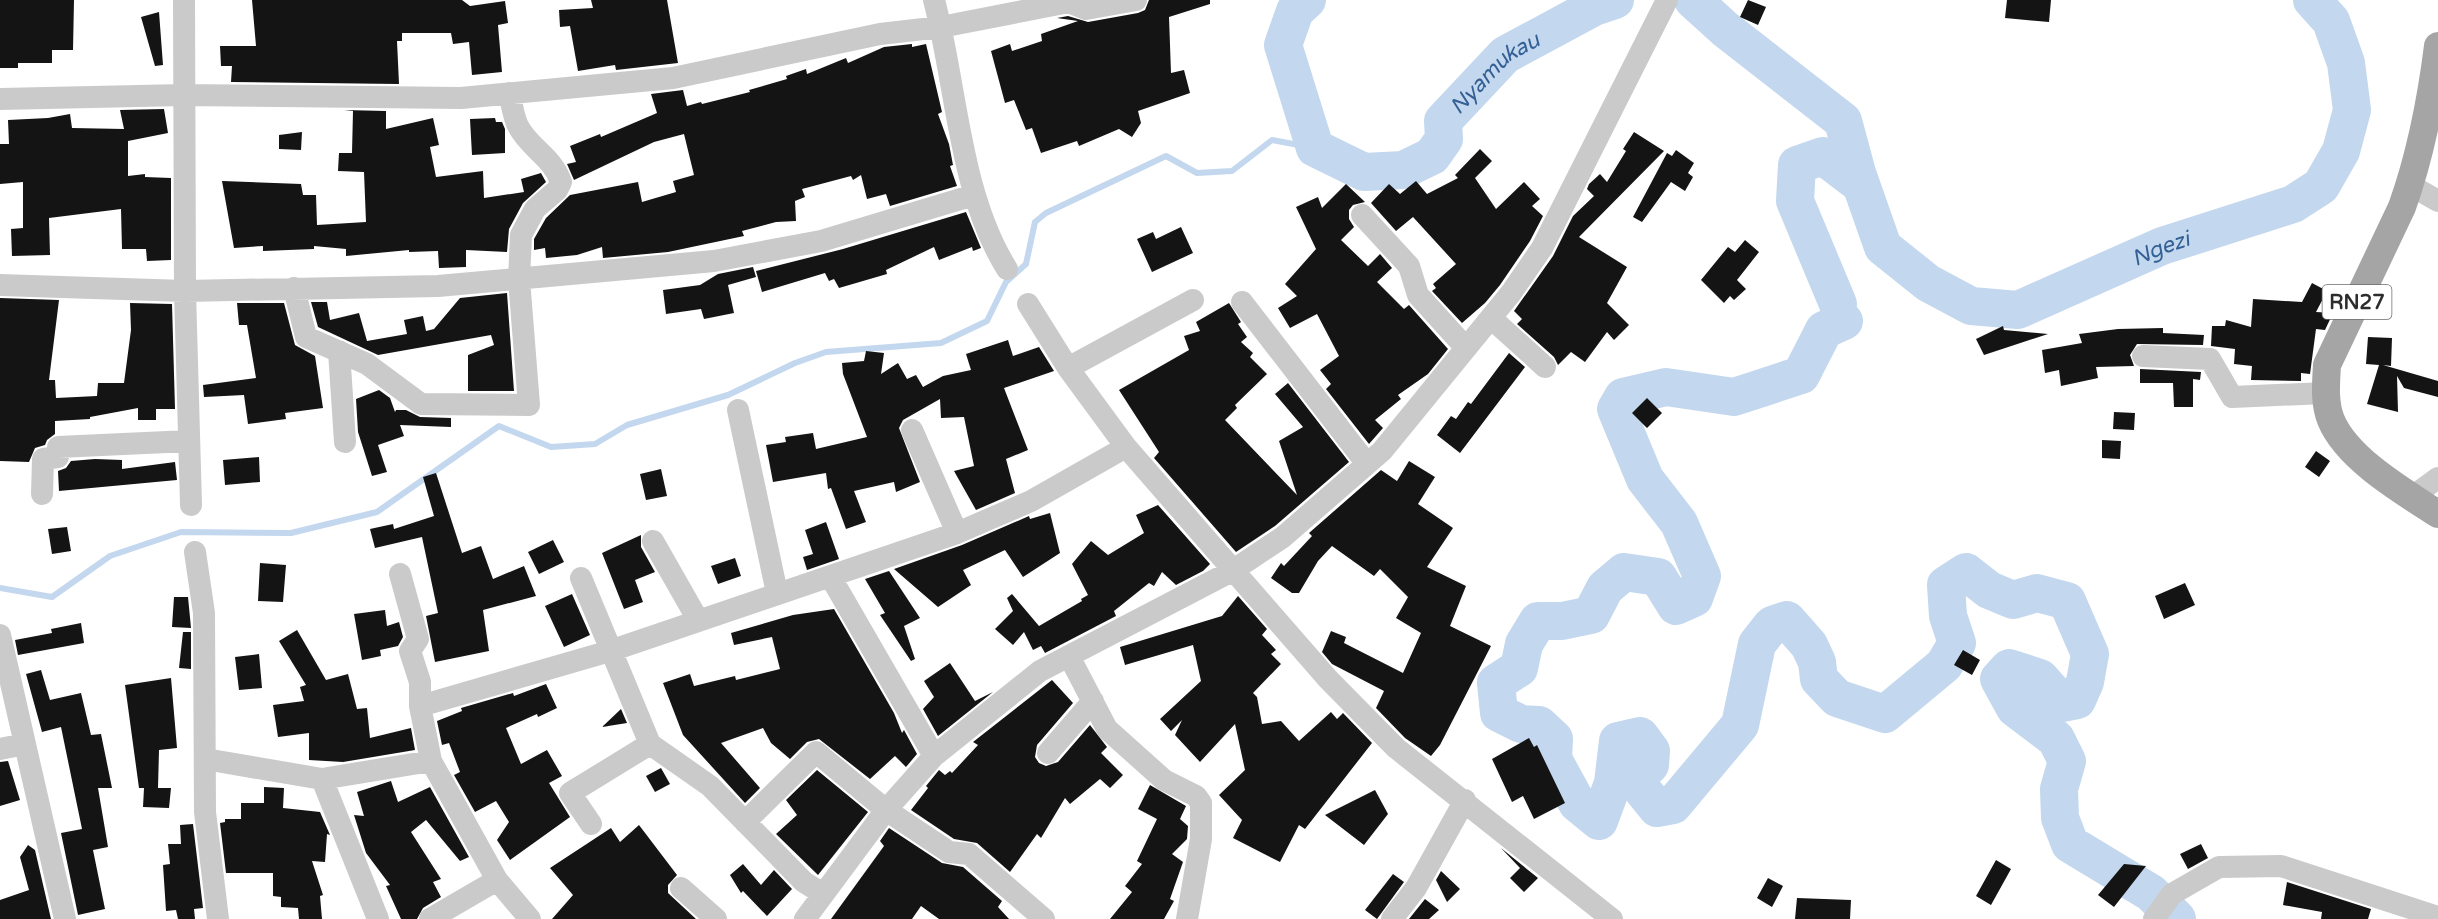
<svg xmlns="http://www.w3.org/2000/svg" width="2438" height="919" font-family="'Varela Round',sans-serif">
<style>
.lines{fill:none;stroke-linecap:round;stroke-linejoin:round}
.stream{stroke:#c3d7ee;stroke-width:6}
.river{stroke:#c3d7ee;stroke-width:38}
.building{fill:#141414}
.minor{stroke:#cacaca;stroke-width:22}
.major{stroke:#a5a5a5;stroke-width:28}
.labels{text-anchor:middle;stroke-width:6;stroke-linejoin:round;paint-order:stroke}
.shield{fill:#fff;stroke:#6c6c6c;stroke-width:1.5}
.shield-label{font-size:20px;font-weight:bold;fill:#2d2d2d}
.water-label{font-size:22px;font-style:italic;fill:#346096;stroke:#fff}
</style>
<rect width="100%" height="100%" fill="#fff"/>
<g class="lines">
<path class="stream" d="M0,588L52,597L110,556L181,532L291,533L377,512L499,426L551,447L595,444L627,425L728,395L795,363L826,352L941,343L987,321L1006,282L1026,264L1035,222L1046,213L1166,156L1197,173L1232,171L1272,140L1315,148"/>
<g class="river">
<path id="s1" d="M1307,0L1295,11L1283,45L1315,148L1364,172L1403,170L1432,156L1444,139L1443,121L1505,55L1594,7L1615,0"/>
<path id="s2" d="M1693,0L1725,29L1843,121L1857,173L1883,247L1928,283L1971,306L2018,310L2162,246L2293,204L2321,186L2341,151L2352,110L2346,63L2331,21L2312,0"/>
<path d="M1838,304L1795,201L1797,165L1823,156L1861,185"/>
<path d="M1844,321L1824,330L1801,375L1734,397L1666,387L1623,397L1616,409L1645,479L1679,523L1702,576L1694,598L1676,606L1658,577L1624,572L1605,588L1591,615L1562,621H1538L1524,644L1519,668L1496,683L1499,713L1521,724L1539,725L1554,739L1553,759L1577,803L1599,821L1613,783L1618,741L1640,736L1651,751L1650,765L1638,776L1644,792L1657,808L1673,805L1740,725L1757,644L1772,625L1787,620L1809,645L1817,662L1819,679L1837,698L1885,714L1944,665L1957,643L1948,616L1946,585L1966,572L1989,590L2013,600L2037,593L2067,601L2090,654L2085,682L2077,700L2062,703L2040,678L2009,668L1999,679L2015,708L2056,739L2067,761L2059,789L2060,818L2070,844L2151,893L2177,919"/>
</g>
</g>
<path class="building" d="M0,0H74L73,50H52V63H18V68H0Z
M252,0H462L470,6L505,1L508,23L498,25L502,72L472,75L469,42L453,44L451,33H402V41H397L399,84L231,82L232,66H221L220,46H256Z
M591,0H667L678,63L616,70L615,65L578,71L570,26L560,27L559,10L593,8Z
M1149,0H1210V4L1169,17L1171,73L1184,70L1190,93L1138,111L1141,123L1132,137L1119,129L1079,146L1077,141L1041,153L1032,128L1026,130L1014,100L1005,103L991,51L1010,44L1012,51L1042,41L1041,34L1078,21L1057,18L1068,16L1088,22L1138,13L1145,10Z
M1748,0L1766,7L1758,25L1740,17Z
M2007,0H2051L2049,22L2005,18Z
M159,12L163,65L155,66L141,17Z
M912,44V47L926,44L942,112L938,114L949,144L953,165L950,166L957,186L890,206L886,194L867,199L861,175L853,180L851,176L802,189L805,197L795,201L796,221L776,222L742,231L744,236L668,252L603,258L602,247L577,255L546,258L545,248L534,250V239L546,218L570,195L638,182L642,202L676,192L673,181L694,175L684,134L654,142L574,180L567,164L576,162L570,146L600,134L601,137L657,113L651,94L683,90L687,106L701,102L702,104L750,92L749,90L787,79L786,76L806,69L807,74L846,58L848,63L884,47Z
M164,109L168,133L128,141V176L145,174V177L171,178V260L147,261L146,249H122L121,209L49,218L50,255L12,256L11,229L23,228V182L0,184V144H9L8,120L48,118L70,114L72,128L124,129L120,110Z
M344,110L386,111V129L433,118L439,145L430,147L436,177L483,171L484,198L524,192L521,179L541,173L546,182L523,203L509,229L507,252L466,250V267L439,268L438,251L409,252V250L346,256V249L314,246V249L263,251V246L234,248L222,181L301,184L303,195H316L317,225L366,222L364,172L338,171L339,153H352L353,111Z
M495,118L496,122H502L505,129V153L472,155L470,119Z
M302,132L301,150L279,149V135Z
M1634,132L1664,151L1579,237L1627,267L1607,303L1629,325L1614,340L1607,332L1585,362L1571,352L1558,365L1554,357L1517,324L1522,319L1514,311L1553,256L1573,216L1594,196L1587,189L1589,184L1600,174L1607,182L1626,151L1623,149Z
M1480,149L1492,161L1475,178L1496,209L1524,182L1540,199L1532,206L1543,216L1530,241L1500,285L1485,303L1462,323L1432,291L1436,288L1433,284L1456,264L1413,217L1396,231L1371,203L1389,184L1400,194L1416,181L1427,194L1458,178L1455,175Z
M1676,150L1694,163L1688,173L1693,177L1685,191L1671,182L1642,222L1633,217L1667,153L1672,156Z
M1346,184L1365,202L1353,205L1349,210V219L1354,227L1341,240L1368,266L1380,254L1392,268L1377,282L1404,309L1409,305L1448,349L1428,374L1398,395L1401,399L1375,420L1383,428L1369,444L1326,389L1331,384L1320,370L1339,356L1317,314L1290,328L1278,308L1297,296L1285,284L1316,249L1296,207L1318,197L1322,208Z
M966,212L981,248L973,251L972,247L939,260L934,247L886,270L887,274L839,288L834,279L829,281L825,273L762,292L756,271L843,249Z
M1181,227L1193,253L1152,272L1137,239L1153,232L1156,239Z
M1745,240L1759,252L1737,280L1746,289L1734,300L1730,296L1724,303L1701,280L1728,247L1735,252Z
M753,267L756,277L728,285L734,313L704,319L701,309L666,314L663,290L700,285L718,274Z
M2312,283L2327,291L2316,312L2333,313L2325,330L2316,329L2310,374L2301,373V381L2251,380L2252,366L2234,364L2235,349L2211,346L2212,326H2225L2226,320L2251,327L2253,299L2302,302Z
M507,293L514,391H468V355L494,345L491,335L378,355L318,327L311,302H327L330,320L359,313L367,341L407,334L404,320L423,316L426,331L434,329L460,298Z
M0,298L59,300L49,380H55L56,398L97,396L98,383H124L131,330L130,303L172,304L175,409H156V420H138V408L90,417V419L55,421V434L47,440L45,445L35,448L29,462L0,461Z
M237,303H284L295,345L315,356L323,408L285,413L286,419L248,424L244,395L204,397L203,385L256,378L247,325H239Z
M1229,303L1241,322L1238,324L1247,337L1241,342L1253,353L1250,357L1267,374L1235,405L1237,408L1225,420L1297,495L1279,441L1303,427L1275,394L1288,383L1349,462L1275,526L1236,552L1154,458L1159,452L1119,390L1189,350L1184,336L1200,331L1196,322Z
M2003,326L2004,330L2048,334L1984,355L1976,339Z
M2163,328V333L2204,335L2203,345L2137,344L2130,355L2134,366L2096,367L2098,378L2061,386L2059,370L2045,373L2042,350L2082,343L2079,334L2118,329Z
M2368,337L2392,338L2391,366L2383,365L2438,381V397L2404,388L2397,376L2398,412L2367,404L2379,365L2366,364Z
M1008,340L1013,356L1039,347L1054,371L1004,388L1028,450L1006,459L1015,493L976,510L954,471L974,466L964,417L941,418L940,399L903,420L899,428L920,482L896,492L894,482L854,491L866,522L846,529L831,488L828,489L826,473L773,482L766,445L786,442L785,437L813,433L816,449L867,437L843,374L842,363L864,361L866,351L884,353L881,374L898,363L907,379L916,375L923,387L943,376L971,370L966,354Z
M1509,353L1525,367L1460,453L1437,435L1451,416L1456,419L1468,402L1471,404Z
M2140,369L2201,372L2200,380L2193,379V407H2174L2173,383H2140Z
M379,390L390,398L395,412L396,410H406L420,417L451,418V427L400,425L404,436L378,445L387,472L372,476L358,432L356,399Z
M1647,398L1662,413L1647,428L1632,413Z
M2114,412L2135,413L2134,430L2113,429Z
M2102,440L2121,441L2120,459L2102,458Z
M2316,451L2330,461L2319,477L2305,467Z
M259,457L260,482L225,485L223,460Z
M95,459L122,460V469L175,462L177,480L59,491L58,471L66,468L71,461Z
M1409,461L1435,477L1418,504L1453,528L1427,567L1466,586L1450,626L1491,646L1440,745L1431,756L1405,738L1376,708L1384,691L1332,664L1322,652L1331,631L1346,637L1344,643L1403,673L1421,633L1396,618L1408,597L1380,569L1374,576L1332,546L1318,561L1299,593H1292L1271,578L1281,563L1284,566L1312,536L1309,533L1381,470L1397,481Z
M661,469L667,496L646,500L640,474Z
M436,473L462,553L481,546L493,579L524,566L536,596L483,610L489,651L435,662L426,616L438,613L422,537L375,548L370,529L393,524L394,529L434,516L423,477Z
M1158,505L1210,564L1203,571L1176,585L1162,572L1154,586L1149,583L1114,611L1116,616L1045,653L1041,646L1033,650L1024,632L1013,645L995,629L1013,611L1007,598L1012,594L1039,626L1082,601L1081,599L1088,595L1072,564L1091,541L1108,555L1144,533L1136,515Z
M1050,513L1060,553L1023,577L1005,550L963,570L971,585L938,607L894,569L962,545L1029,516L1030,519Z
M826,522L839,559L807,570L803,557L813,554L805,530Z
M67,527L71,551L52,554L48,529Z
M641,535V547L655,572L635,580L643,602L624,609L602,553Z
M553,540L564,562L539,574L528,552Z
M735,558L741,576L718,584L711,566Z
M260,563L286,565L283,602L258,601Z
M889,571L920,618L904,626L915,659L911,661L880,615L885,613L865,579Z
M2185,583L2195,605L2164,619L2155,596Z
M572,594L590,635L564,647L545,606Z
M1238,596L1267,629L1262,635L1276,650L1271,654L1281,664L1253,693L1257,697L1262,724L1281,721L1299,741L1331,712L1337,719L1343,713L1372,743L1305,829L1299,825L1280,862L1233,838L1242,820L1219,795L1245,770L1235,724L1200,762L1175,735L1182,720L1171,731L1160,719L1201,681L1193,645L1125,665L1120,647L1222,616Z
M174,597H188L191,628L172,627Z
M834,609L894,713L902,733L904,730L917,754L906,767L895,756L870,779L819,739L807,742L790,759L771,743L763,728L721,743L760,788L745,803L683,735L663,683L690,674L694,686L735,676L736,680L780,669L772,637L734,645L731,633L793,615Z
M385,610L387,626L399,622L403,637L398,646L380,650L381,656L362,660L354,614Z
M81,623L84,643L18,655L15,640L52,633L51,629Z
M297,630L326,680L348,674L357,709L367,708L370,738L411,728L415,750L343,762L309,760V733L278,737L273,705L304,701L300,687L306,685L279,641Z
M183,632H191V669L179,668Z
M1963,650L1980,660L1972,675L1954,665Z
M259,654L262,688L239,690L235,657Z
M950,663L975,701L993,692L938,736L923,709L934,697L924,681Z
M41,670L50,700L81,693L91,735L101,734L112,788H98L108,847L93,850L105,909L78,915L61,833L82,829L61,727L42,732L26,674Z
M171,678L177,748L159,750L158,788H171L169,808L143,807L144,788H139L125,685Z
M1052,680L1073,703L1037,745L1035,757L1039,763L1046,766L1058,762L1090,725L1107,747L1101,753L1123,775L1110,788L1100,779L1070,804L1065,798L1041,838L1037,834L1010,872L977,843L954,839L911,810L928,788L926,786L939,770L945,775L950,771L952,773L978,745L973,742Z
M546,684L557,708L538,717L537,714L506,728L521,764L547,750L562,776L549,783L570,817L510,860L497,840L509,822L496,801L475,812L454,775L460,772L449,743L442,745L437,721L462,711L461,708L513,693L514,696Z
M621,709L627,723L602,727Z
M1529,738L1534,747L1537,745L1565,803L1534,819L1523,796L1512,802L1492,759Z
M8,761L20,800L0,806V762Z
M661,768L670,784L655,792L646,776Z
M817,770L868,812L818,875L776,834L797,815L786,800Z
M391,781L398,802L430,787L469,857L460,861L426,820L411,832L441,879L433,882L441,897L423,908L417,919H401L386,886L390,885L366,853L354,815L364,816L357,792Z
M1150,785L1186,806L1180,819L1188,826L1187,839L1172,854L1183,862L1170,899L1174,901L1164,919H1110L1132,892L1125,886L1142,864L1137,861L1157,819L1138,809Z
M264,787L284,788L283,808L320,812L330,835L327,834L325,862L312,861L323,895L320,896L322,919H299L298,908L281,907V897L273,896V873H226L220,823L225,822V819H241V803H264Z
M1375,790L1388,814L1364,845L1325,815Z
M193,824L203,908L194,909L195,919H178L176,910L166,911L163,865L170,864L168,844H181L180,825Z
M639,825L677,875L668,885V893L696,919H552L573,895L550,868L611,828L620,842Z
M889,828L942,863L963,867L1002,901L998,907L1009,919H939L921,906L912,919H831L884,846L880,841Z
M2201,844L2208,858L2188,869L2180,854Z
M28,845L35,850L51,919H0V900L29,890L20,857Z
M1501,848L1538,878L1524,892L1510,878L1520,868Z
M1996,860L2011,869L1991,905L1976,896Z
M743,864L761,885L774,870L792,889L767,916L743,891L741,893L730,875Z
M2124,864L2146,866L2114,907L2098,895Z
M1441,871L1460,889L1447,902L1436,880Z
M1393,874L1404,882L1377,919L1365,910Z
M1768,878L1783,886L1772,907L1757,898Z
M2287,882L2371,909L2368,919H2321L2322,912L2283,905Z
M1797,898L1851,900L1850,919H1795Z
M1425,899L1439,910L1429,919H1409Z"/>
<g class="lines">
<path class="minor" d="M184,0L185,291L191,505
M934,0C957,87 959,192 1007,269
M0,99L184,95L461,98L673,78L880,34L941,27L1069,2L1086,9L1136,0
M2410,185L2438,201
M1362,215L1409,266L1418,295L1466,348
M0,285L185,291L438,286L714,261L821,241L974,195
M294,288L306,337L367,364L421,404L529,405L519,279L521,235L535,209L557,190L561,182C552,156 530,149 518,126C513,116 512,103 509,93
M1242,302L1367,464
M1028,304L1068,368L1126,447L1328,679L1396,748L1612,919
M1491,318L1545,367
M339,351L345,442
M2143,356L2210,359L2232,397L2325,393
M1068,368L1193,300
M738,410L777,593
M912,430L957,533
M42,494L43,459L58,457V447L189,441
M2412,497L2438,478
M653,541L698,620
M195,552L204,613L205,812L218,919
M400,574L418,639L410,651L420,682V706L431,761L497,880L530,919
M830,576L934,756
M581,578L650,744L710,786L804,882L823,894
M0,635L65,919
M1069,656L1107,729L1164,780L1196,796L1201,803V839L1187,919
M420,706L610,651L957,533L1031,501L1126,447
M0,749L25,744
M1048,753L1093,701
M205,759L322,779L431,761
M322,779L378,919
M745,822L816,752L886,810L949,852L969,854L1044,919
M591,824L570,793L650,744
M681,888L716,919
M430,919L497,880
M805,919L886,810L934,756L1040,671L1232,571L1283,537L1382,451L1511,293L1542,248L1667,0
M1392,919L1416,888L1465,800
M2154,919L2172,894L2219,867L2281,866L2438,917"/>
<path class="major" d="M2438,46C2431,102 2421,154 2402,207L2327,365C2326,383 2324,403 2331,420C2347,459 2404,492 2438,514"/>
</g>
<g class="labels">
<rect class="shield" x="2322.5" y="285" width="69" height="34" rx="4.5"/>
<g class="shield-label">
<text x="2357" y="309">RN27</text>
</g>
<g class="water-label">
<text dy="8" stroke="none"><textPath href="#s1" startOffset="396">Nyamukau</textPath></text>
<text dy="8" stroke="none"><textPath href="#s2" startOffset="634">Ngezi</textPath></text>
</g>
</g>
</svg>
